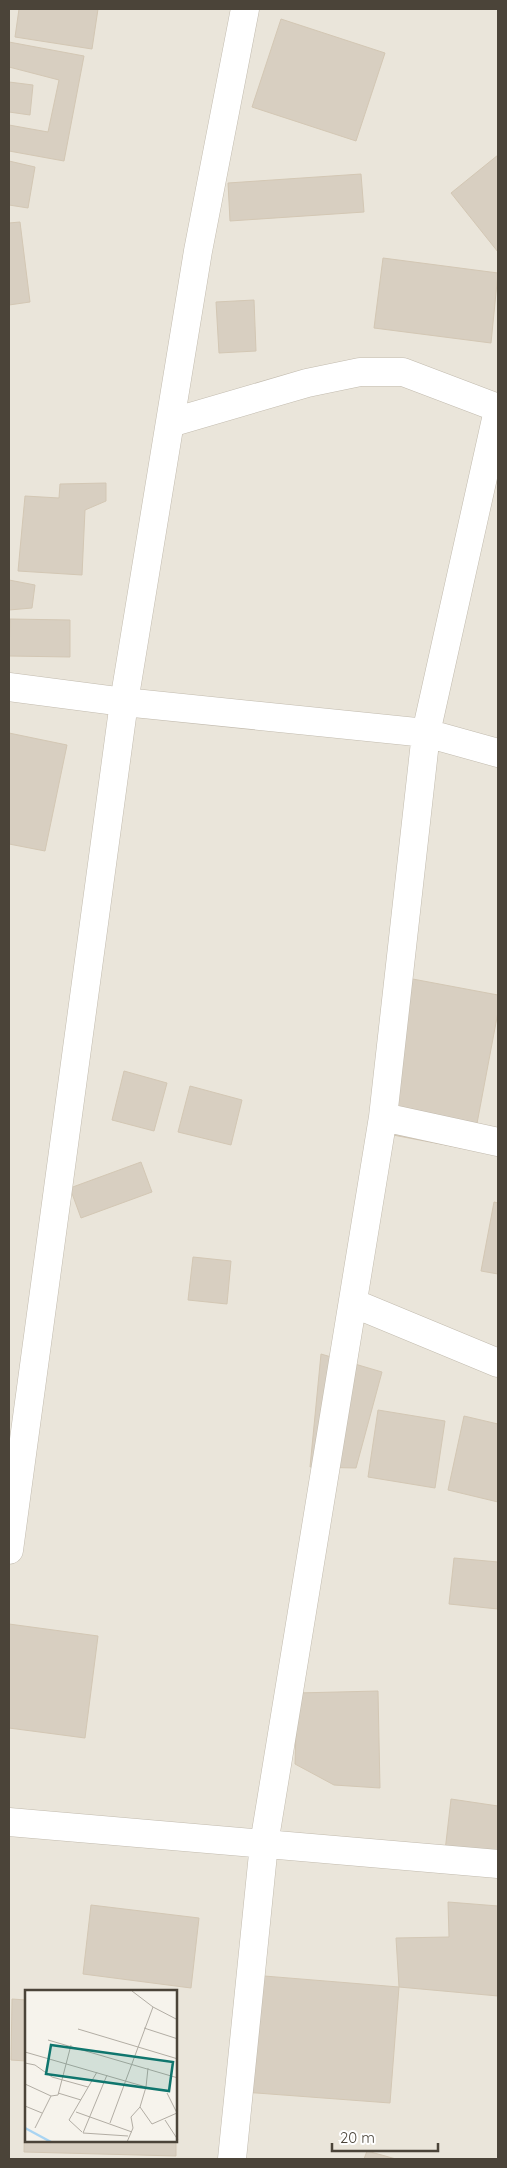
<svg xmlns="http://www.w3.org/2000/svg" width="507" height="2168" font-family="Quicksand,sans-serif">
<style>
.residential{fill:#eae5da;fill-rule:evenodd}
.building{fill:#d8cfc1;stroke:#d3c7b4}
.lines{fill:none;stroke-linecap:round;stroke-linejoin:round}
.street-casing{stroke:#c2bbae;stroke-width:29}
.street{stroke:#fff;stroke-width:28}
.inset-river{fill:none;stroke:#a9d4f2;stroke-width:2.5}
.inset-road{fill:none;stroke:#b2ada4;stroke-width:1}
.view{fill:#0f766e;fill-opacity:0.15;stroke:#0f766e;stroke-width:2.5}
.inset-edge{fill:none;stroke:#4b4439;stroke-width:2.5}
</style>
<rect width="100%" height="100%" fill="#f6f3ec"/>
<path class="residential" d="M9,9H498V2159H9ZM26,1992H176V2142H26Z"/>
<path class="building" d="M19,9H98L92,49L15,37Z
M281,19L385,53L356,141L252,107Z
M9,42L84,56L64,161L9,151V125L48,132L59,80L9,67Z
M9,82L33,85L30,115L9,112Z
M498,155V252L451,193Z
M9,161L35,167L28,208L9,205Z
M361,174L364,212L230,221L228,183Z
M20,222L30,302L9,305V223Z
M383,258L498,273L491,343L374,328Z
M254,300L256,351L219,353L216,302Z
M106,483V501L85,510L82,575L18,571L25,496L59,498L60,484Z
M9,580L35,585L32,608L9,610Z
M10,619L70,620V657L9,656Z
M9,733L67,745L45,851L9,844Z
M402,977L498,995V1012L472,1150L372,1131Z
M124,1071L167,1083L154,1131L112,1120Z
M190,1086L242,1100L231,1145L178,1132Z
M141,1162L152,1192L81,1218L70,1188Z
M494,1202L498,1203V1274L481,1271Z
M193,1257L231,1261L227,1304L188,1300Z
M321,1354L382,1372L356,1468L310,1467Z
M378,1410L445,1421L435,1488L368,1477Z
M464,1416L498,1424V1502L448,1490Z
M454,1558L498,1562V1609L449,1604Z
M9,1624L98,1636L85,1738L9,1728Z
M378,1691L380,1788L334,1785L295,1764L297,1693Z
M451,1799L498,1806V1874L445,1851Z
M448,1902L498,1906V1996L399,1987L396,1938L449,1937Z
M91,1905L199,1918L191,1988L83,1974Z
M252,1975L399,1987L390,2103L243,2092Z
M12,1999L26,2000V2061L11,2060Z
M25,2099L26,2142H176V2156L24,2152Z
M367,2151L396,2159H364Z"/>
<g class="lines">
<g class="street-casing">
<path id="street" d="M170,423L307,383L360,372H403L498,408
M9,687L124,702L426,733L498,753
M383,1117L498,1142
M353,1303L498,1363
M9,1550L124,702L198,251L245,9
M9,1822L498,1864
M232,2159L264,1844L383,1117L426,733L498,410"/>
</g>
<use href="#street" class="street"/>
</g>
<g transform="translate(25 1990)">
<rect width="152" height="152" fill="#f6f3ec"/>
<path class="inset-river" d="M0,138L26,152"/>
<path class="inset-road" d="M107,1L128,17L153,30M119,38L153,49M53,39L153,69M23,50L153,88M0,62L121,97L115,117L106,127L108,138L102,152M0,73L10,75L27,87L63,97M82,85L58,143L103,146M0,94L26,106L33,105L46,55M121,97L123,78M33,103L56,110M142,103L152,123M0,116L17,123M115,117L127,134L152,123M51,122L107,142M140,130L153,150M85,133L128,17M10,138L26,106M57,142L44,130L72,82"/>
<path class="view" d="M26,55L148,72L144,101L21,84Z"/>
<rect width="152" height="152" class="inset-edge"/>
</g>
<rect width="507" height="2168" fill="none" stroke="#4b4439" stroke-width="20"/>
<path d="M332 2143v8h106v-8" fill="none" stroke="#4b4439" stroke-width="2.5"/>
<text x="340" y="2143" font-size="15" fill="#4b4439" stroke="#ffffff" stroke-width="4" paint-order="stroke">20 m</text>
</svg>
